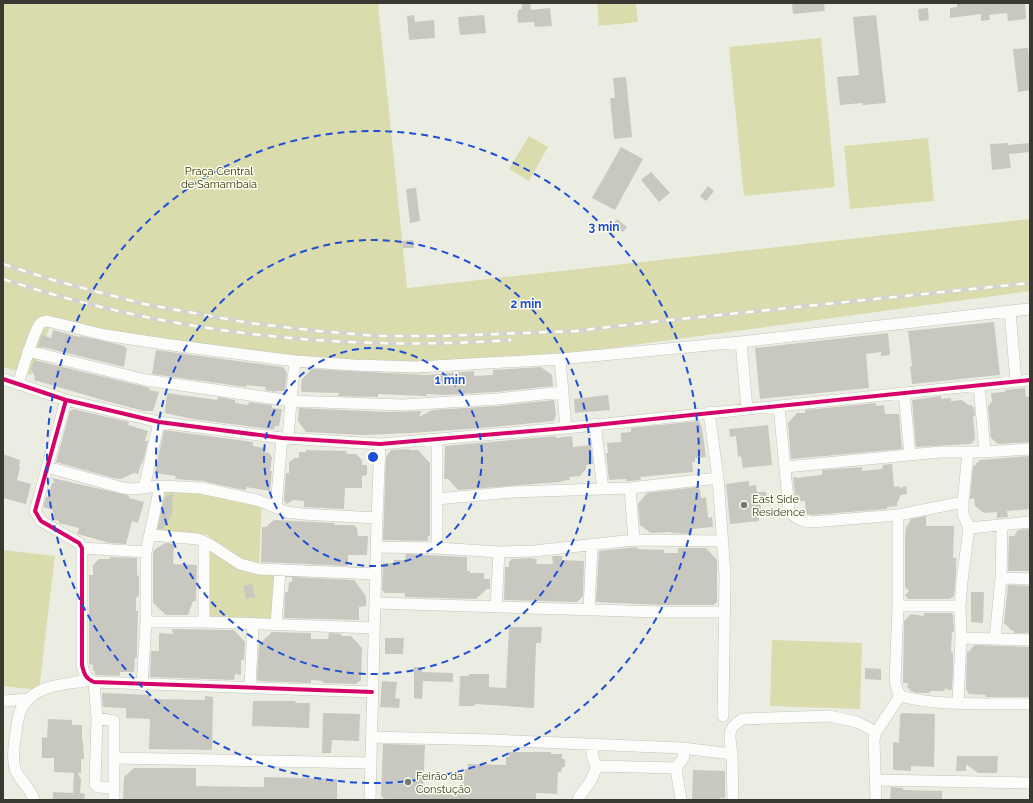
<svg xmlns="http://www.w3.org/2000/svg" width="1033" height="803" font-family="Raleway,sans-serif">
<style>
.green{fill:#dadcad}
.building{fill:#c8c8c0}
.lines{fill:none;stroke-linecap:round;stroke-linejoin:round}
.minor-casing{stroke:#c3c4bc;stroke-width:12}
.minor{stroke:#fcfcfb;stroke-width:11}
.rail-casing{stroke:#d3d4d1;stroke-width:4}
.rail{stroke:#fdfeeb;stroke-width:2.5;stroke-dasharray:8;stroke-linecap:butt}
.cycleway-casing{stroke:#fdfeeb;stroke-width:6}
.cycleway{stroke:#d6006c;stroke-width:4}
.ring{fill:none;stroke:#1d4ed8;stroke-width:2;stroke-dasharray:7 5}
.poi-dot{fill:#787870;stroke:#fdfeeb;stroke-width:1.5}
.labels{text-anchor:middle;stroke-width:3;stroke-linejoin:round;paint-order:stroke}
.park-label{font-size:11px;fill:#30300a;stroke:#fdfeeb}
.poi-label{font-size:11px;fill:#393932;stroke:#fdfeeb;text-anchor:start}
.centre{fill:#1d4ed8;stroke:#fdfeeb;stroke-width:2}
.ring-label{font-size:12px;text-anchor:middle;font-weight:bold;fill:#1d4ed8;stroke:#fdfeeb;stroke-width:3;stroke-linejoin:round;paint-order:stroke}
</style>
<rect width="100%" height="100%" fill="#ecede2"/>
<path class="green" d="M3,3H378L407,288L1030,219V291L419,374L289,366L50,326L31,375L3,367Z
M597,3H636L638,22L599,26Z
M821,38L835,187L744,196L729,47Z
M529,136L548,147L529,181L509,169Z
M928,138L934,201L850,209L844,146Z
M167,483L262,498L259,566L278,569L275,619L206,616L209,535L155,531Z
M3,550L55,556L39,690L3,686Z
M772,640L862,643L860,709L770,706Z"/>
<path class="building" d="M522,3H530L531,10L550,8L552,26L535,27L534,22L518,23L517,13H518V10L522,9Z
M792,3H824L825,11L793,14Z
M957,3H1025L1026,19L1008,21L1007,13L989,15L990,20L981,21V14L950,18V8L957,7Z
M928,8L929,20L919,21L918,9Z
M414,15L415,22L434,20L435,38L409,40L407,16Z
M484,15L486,33L460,35L458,17Z
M876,15L886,103L863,105L862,103L840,105L837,77L859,75L853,17Z
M1028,48L1030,65V90L1018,92L1013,49Z
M626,77L632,137L614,139L610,98H615L613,78Z
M1008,143V145L1030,143V152L1009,154L1011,168L992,170L990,144Z
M621,147L643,159L615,210L592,198Z
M651,172L670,193L659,202L641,180Z
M708,186L714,191L706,201L700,196Z
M416,188L420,221L410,223L406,189Z
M617,219L627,227L623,232L612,225Z
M413,240L414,248H403L402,241Z
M994,322L1000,375L912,384L910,366H912L908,331Z
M53,330L80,337L81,336L125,346V348H127L124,367L38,346L42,335L51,338Z
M888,333L890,355L881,356V352L866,354L869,388L760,399L755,348Z
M156,350L283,367L287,373L285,391H276V392L265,390L266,387L247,385L246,387L152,374Z
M34,360L150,388L149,390L159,392L153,411H144L106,401L34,380L35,377L31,369Z
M541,367L552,375L553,386L496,392L444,395L427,394L426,396L378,394V397L337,396L340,393L302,392L301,389L302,379L312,369L426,375L474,371V376L493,375V370Z
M1025,388L1026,397L1030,396V442L998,444L991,438L990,428L988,405H990V402H992L991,393L1005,392V390Z
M167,393L217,400L218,397L235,400V403L248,405L249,402L272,405V408L282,409L279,426H275L274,429H269L193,419L165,413Z
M608,395L610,410L575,413L574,399Z
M941,396V399L951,398V401L962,400L968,405H972V407H974L975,416H973L975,439L971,444L916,447L912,400Z
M554,400L556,414L554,421L493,427L412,433L363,435L306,432L298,421L299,408L387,412L421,411L419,417L432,410L497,406Z
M876,403V406L884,405L885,414H899L902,449L791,459L788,423L797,413H805V410Z
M73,409L129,422L128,425L148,431L145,441H148L143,462L141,464L138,474L134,473L121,479L113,478L56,462L70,411Z
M699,421L702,428L706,457L695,458V462H692L693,472L640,477L641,480L629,481H626L627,479L609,480L606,453H608L607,443L621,442V433L631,432V428Z
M768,425L772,465L743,468L741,456L738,457L736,436L730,437L729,429Z
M164,430L253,442V446L265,448L264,452L269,453L272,457L270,471H272L270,491L246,487V490L238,489L202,481L175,479L176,476L155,473Z
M556,436V438L572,436L573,447L591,445L593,464L586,465V469L580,476L569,477L570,480L561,481V482L458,490L448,479H444L445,446Z
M409,449V450H418L430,463V536H428V540L427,541L385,540L383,539L386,457L391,450Z
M306,450L346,451L347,454H356L362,460V465H367V475L362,476V488H345L344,509L304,507V501L293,500L287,504L284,500L286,473H289V462L295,458H299V452H306Z
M3,454L20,460L19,467H20L17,480L31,484L26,504L3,498Z
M1030,456V509L1007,511L1008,517L997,518V512L984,513L975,506L974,498L970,499L973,467L980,460Z
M892,464L894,487L899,486L900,488L906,486L907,494L901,495L897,503V506L887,507V509L812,515L806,514L805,501H800L799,495L795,496L793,477L798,478L812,476L822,475V470L862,467V471L882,469L883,465Z
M52,478L127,495L129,496V498L144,502L138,523L132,521L126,544L109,543L78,534H77L79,528L59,523V521L52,519L54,513L52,512L53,510L43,507L46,497H48L52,483H55Z
M749,481V486L756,485L757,492H766L767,500L760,501L761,509H758L759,521L730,524L726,484Z
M697,487L700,490L701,498L706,497L708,518L712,517L713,527L692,529V534L671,533V532L651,533L640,525L638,504L647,493Z
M173,494L172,514L163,529H160L158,528L165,497Z
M926,516V526H954L953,558H956V574L954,596L949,599H908L905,595L909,591L905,587V539L906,528L911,519Z
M274,520L334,523V525H354L357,528L358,536H368L367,555H348V566L261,562L262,527H266Z
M1030,529V571H1008L1009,536H1014L1018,530Z
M165,543L174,544L173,564L197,565L196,601H193L188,615H166L153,603V552L154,550Z
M637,547V549L664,550V553H678V548H706L717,560V602L713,605H659L596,602L599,551Z
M406,554L467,557V571H470V573H484V579H490V589H487L476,599L405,597V593H385L382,590L383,563H393L394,560H405Z
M552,556H562V560L584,561L583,596L577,602L504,600L505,567H509V562L512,559L531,558L537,559L536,564H553Z
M110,557L137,558V576L139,575V594L138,597H136V611H138L137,647V658H135L134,672H120V676L95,675V671H93V665L89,664V575H93V565L99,559H110Z
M292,577L354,580L366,596V606L359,607V620L284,618L285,592H288L289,582H292Z
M252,584L255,597L246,599L243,586Z
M1008,585L1030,586V633H1014V631L1011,630L1004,623Z
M971,592H984L983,623L971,622Z
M924,613H952L953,615L954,632H952L951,652L953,653V667L952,689L950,691L946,688L944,691H930V693H917L910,691V689L907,688L908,683H903L904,621L911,614L924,616Z
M509,627H542L541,643H536L534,708L475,704V706H459L460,676H469V674H489V687L506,688Z
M172,629L234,630L245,642L244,660H241V675L235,674L234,680L150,677L151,651H159V633L173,634Z
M271,632L311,633V639H328L329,633L341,634V636H351L362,648L361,680L356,684L323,683V681L311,680V683L259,681L257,679L259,644L270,634Z
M385,638H404L403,654H385Z
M975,645L1030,647V697H986V695L969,694L966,689L967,653Z
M414,667H422V672L453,673V682L423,681L422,699L414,698Z
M865,668L881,669V680L865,679Z
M382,681L397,682L395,698L400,699L399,708L380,707Z
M102,693L151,695L150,699L205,700V696L213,697L212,750L149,749L150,719L126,718V708L103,707Z
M253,701H296L295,703H310L309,728L252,726Z
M323,713L360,714L359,741L332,740L331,753H322Z
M902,713L935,714L934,767L911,766V771L895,770L893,769V742L899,743L900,716Z
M48,719L72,720V725H82V741H83L84,759H81V773H78L81,780L80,793L85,794L84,800L53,799V792L73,793L74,773L54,772V758H42V737L47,738Z
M383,744L425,745L423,792H463V778H464L465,769H468V764L506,765V757H509V752H551V754H562V759H565V767H562L561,772H558L557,794L536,793V800H386L381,796Z
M957,756H998L997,773H978L966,764V771H956Z
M134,768H196V786L264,787V777L337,779V800H123L124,777Z
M693,770L725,771V798H720V800H692Z
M891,787L903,788V790L942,791V800H890Z"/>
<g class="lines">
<g class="minor-casing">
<path id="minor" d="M741,342L747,409
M28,351L146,380L291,401L288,439
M560,359L566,428
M295,361L354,365L417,367L560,359L741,342L1010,311
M3,379L66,400L159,422L282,438L380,444L566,428L1030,380
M1016,382L1010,311L1030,309
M18,384C22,373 34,329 41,323C43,321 44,322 47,321L105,335L164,344L295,361L291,401L403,405L497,399L563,392
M979,385L985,452
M904,393L910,455
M66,400L35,511L41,521L79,543L82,548V665C84,674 86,679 94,682L372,692
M779,406L789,511C796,519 802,521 812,522L898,515V606L895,681L897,689L900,696C942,707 987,703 1030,704
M709,412L718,478L725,575L723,716
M595,424L603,489
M47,467L123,488L133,489L160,486L201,488L257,500L287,512L302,514L377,518
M785,467L940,452H968
M144,488L159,422
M630,488L634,540
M437,499V440
M963,502L968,452H985L1030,449
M276,507L282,438
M898,515L963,502V514L969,528
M151,535L198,539L211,545L240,564L259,569L375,574
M376,547L437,548L499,552L534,551L634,540L722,541
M82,548L146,552
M437,548V499L512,492L630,488L718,478
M1001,578L1030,579
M375,603L659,612H725
M898,606H960
M496,607L499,552
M589,610L592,544
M146,622V552L160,486
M204,622V542
M276,625L280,571
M961,638L1030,640
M995,638L1001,578L1002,526
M94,682L97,718
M142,685L146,622H204L374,628
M250,688L253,625
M3,701L29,699
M958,703L961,638L960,606L962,581L969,528L1030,522
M97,718L114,721V788L98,787L95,784Z
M372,737L493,740L682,748L732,754C730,736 725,729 743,719L829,716L857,722L876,732
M593,744L592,755L596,766L676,768L684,757L682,748
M732,754L733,800
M115,758L371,763
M676,768L681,800
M876,780L1030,783
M114,788V800
M34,800C31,788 19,780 15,769C12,757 14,744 16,733C17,724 18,713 23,706C38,683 65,685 89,680
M370,800L377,518L380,444
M578,800L579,797L590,782L594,774L596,766
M876,800L874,739L876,732L900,696"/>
</g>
<use href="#minor" class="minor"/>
<g class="rail-casing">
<path id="rail" d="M3,264L56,281L144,304L249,323L318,331L378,336H442L577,331L642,323L1030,283
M3,279C166,333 340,352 511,340"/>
</g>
<use href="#rail" class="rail"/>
<g class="cycleway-casing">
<path id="cycleway" d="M3,379L66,400L159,422L282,438L380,444L566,428L1030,380
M66,400L35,511L41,521L79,543L82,548V665C84,674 86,679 94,682L372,692"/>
</g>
<use href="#cycleway" class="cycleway"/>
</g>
<g class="ring">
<circle cx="373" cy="457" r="109"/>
<circle cx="373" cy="457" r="217"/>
<circle cx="373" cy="457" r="326"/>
</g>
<g class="poi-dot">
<circle cx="744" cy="505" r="4"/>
<circle cx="408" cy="782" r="4"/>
</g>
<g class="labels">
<g class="park-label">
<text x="219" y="175">Praça Central<tspan x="219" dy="13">de Samambaia</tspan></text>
</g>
<g class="poi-label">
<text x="752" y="503">East Side<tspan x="752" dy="13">Residence</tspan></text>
<text x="416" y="780">Feirão da<tspan x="416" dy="13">Constução</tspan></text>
</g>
</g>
<circle cx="373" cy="457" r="6" class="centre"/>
<g class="ring-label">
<text x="604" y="231">3 min</text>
<text x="526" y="308">2 min</text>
<text x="450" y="384">1 min</text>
</g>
<rect width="1033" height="803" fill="none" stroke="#393932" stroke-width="8"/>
</svg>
